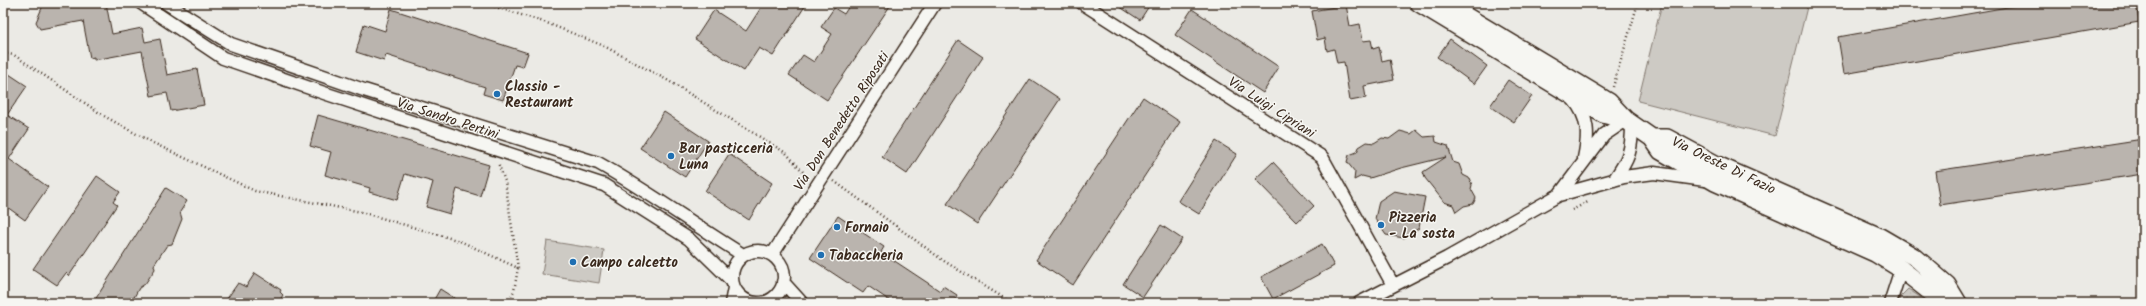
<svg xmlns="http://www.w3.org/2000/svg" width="2146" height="306" font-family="Kalam,sans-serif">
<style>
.grass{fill:url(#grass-dots);stroke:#847a71}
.park{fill:#cdcac4;stroke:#847a71}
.building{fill:#bab4ae;stroke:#3b2a1e}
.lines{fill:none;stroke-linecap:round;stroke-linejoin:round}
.street-casing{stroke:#3b2a1e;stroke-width:15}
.secondary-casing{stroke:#3b2a1e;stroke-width:20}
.path{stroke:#3b2a1e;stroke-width:2.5;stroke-dasharray:1 3;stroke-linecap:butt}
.street{stroke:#f6f6f2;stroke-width:12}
.secondary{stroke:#f6f6f2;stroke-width:17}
.poi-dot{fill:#1f6fb2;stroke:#f6f6f2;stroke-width:1.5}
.labels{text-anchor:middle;stroke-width:3;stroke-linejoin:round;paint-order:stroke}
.poi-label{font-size:14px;font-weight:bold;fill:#3b2a1e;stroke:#f6f6f2;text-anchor:start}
.street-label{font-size:14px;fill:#3b2a1e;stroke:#f6f6f2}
</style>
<defs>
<pattern id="grass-dots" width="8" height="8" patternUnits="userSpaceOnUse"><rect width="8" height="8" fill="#cdcac4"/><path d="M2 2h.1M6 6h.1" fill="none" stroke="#b1aea8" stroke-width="1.8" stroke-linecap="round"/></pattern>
</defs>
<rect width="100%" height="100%" fill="#ebeae5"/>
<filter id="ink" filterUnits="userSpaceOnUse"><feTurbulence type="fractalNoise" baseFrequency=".025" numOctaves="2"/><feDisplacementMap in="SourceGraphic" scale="8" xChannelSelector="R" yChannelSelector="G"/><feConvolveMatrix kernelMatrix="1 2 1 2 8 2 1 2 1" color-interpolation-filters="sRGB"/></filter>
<g filter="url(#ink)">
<path class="grass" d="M1908,289L1929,303H1898L1900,297Z"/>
<path class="park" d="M1662,3H1808L1775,136L1638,101Z
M547,241L604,250L599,283L542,274Z"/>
<path class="building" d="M44,3H106L112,34L142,28L145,42L160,39L167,75L197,69L204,105L171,111L167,93L151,96L142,51L94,60V57L90,58L83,21L40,29L36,22Z
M764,3H807L773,56L759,48L744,71L695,39L714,10L746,31Z
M851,3H892L827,100L789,75L803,55L814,62L832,34L821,27L834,8L844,14Z
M1114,3H1151L1140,20Z
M2030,3H2136L2139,22L1844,74L1838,37Z
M1346,5L1350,26L1360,24L1363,41L1371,40L1373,49L1379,47L1382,61L1390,59L1394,80L1364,86L1366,98L1350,101L1344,62L1337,63L1334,49L1327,51L1325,38L1317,40L1312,11Z
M391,9L528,53L523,67L515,65L503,100L483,94L485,87L386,55L384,61L356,52L364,24L385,31Z
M1192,9L1279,67L1263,93L1175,35Z
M1450,39L1487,66L1474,84L1437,57Z
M958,40L983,57L907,174L882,157Z
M3,70L27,86L7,115L29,129L9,159L48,187L25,220L3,204Z
M1030,79L1060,99L977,224L947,204Z
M1508,80L1532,96L1514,122L1490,106Z
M1143,97L1180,122L1073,285L1036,260Z
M664,112L708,141L685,177L640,148Z
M318,115L489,165L480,196L457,189L450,214L426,207L433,182L405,174L397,200L369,192L370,188L325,175L331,152L310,146Z
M1416,130L1424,137L1435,136L1436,142L1448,146L1453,162L1459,164L1463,175L1469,178L1472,185L1471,189L1476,198L1473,204L1464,206L1456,212L1453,205L1444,202L1425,178L1423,172L1446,157L1401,168L1370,178L1362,176L1354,180L1355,172L1347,162L1349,155L1357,152L1359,147L1367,142L1374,143L1382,138L1389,139L1400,131L1411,134Z
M2143,139V174L1940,205L1935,171Z
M1216,141L1237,154L1199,214L1178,201Z
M729,154L772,183L749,220L705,191Z
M1273,162L1314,206L1297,222L1255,179Z
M97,176L120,192L113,202L117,205L69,276L66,273L57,285L33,269Z
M166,188L187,201L180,212L182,219L172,244L167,245L154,265L155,269L145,284L139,288L131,303H93Z
M1394,191L1425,197L1419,228L1404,238L1386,235L1375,219L1379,201Z
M838,216L884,247L881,252L940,291L943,286L957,295L954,301L958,303H893L868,286L863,293L810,258Z
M1161,225L1182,239L1143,297L1123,284Z
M1322,244L1334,266L1273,299L1261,277Z
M255,273L281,290L280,292L283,295L278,303H224L238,283L246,287Z
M440,289L462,303H432Z"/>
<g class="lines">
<g class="street-casing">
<path id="street" d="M141,3L223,58L324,93L604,185L689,239L732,281
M166,3L231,44L364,90L598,163C648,191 694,225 743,255
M1082,3L1322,157L1393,285
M1573,99C1589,117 1589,135 1584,158
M1614,180C1629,159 1632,150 1632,124
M1559,195L1604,135L1626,120
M732 277a26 26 0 1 1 52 0a26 26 0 1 1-52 0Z
M772,255L935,3
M783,282L802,303
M731,303L734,288
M1359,303L1447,258L1559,195L1624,177L1654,173L1705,180
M1890,303L1901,269"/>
</g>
<g class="secondary-casing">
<path id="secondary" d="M1419,3L1603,114L1626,120
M1444,3L1609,102L1626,120L1652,138L1661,151L1715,182L1875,253L1901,269L1938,298L1949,303
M1652,138H1667L1717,165L1880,237L1916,258L1947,285L1958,303"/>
</g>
<path class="path" d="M483,3L547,23L604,46L667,80L786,153L805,174
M3,53L14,55L104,116L151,142L255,191L361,212L460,241L518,268L505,181L498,163
M1613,87L1638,3
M834,181L944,261L1012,303
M1572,210L1588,202
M507,303L514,291L518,268"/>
<use href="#street" class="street"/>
<use href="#secondary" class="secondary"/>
</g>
</g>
<g class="poi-dot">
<circle cx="497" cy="94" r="4"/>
<circle cx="671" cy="156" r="4"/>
<circle cx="1381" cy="225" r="4"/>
<circle cx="837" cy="227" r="4"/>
<circle cx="821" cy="255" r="4"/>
<circle cx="573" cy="262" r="4"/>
</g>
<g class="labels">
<g class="poi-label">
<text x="505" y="91">Classio -<tspan x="505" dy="16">Restaurant</tspan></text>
<text x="679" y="153">Bar pasticceria<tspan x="679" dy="16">Luna</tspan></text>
<text x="1389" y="222">Pizzeria<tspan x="1389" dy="16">- La sosta</tspan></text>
<text x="845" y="232">Fornaio</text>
<text x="829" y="260">Tabaccheria</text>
<text x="581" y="267">Campo calcetto</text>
</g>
<g class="street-label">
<text transform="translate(1272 107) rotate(33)" y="5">Via Luigi Cipriani</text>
<text transform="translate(448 118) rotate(18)" y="5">Via Sandro Pertini</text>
<text transform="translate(841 121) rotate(-57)" y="5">Via Don Benedetto Riposati</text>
<text transform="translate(1724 165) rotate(26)" y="5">Via Oreste Di Fazio</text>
</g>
</g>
<rect width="2146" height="306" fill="none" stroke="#f6f6f2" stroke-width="16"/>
<rect x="8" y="8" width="2130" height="290" fill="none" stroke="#3b2a1e" stroke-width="1.5" filter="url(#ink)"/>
</svg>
